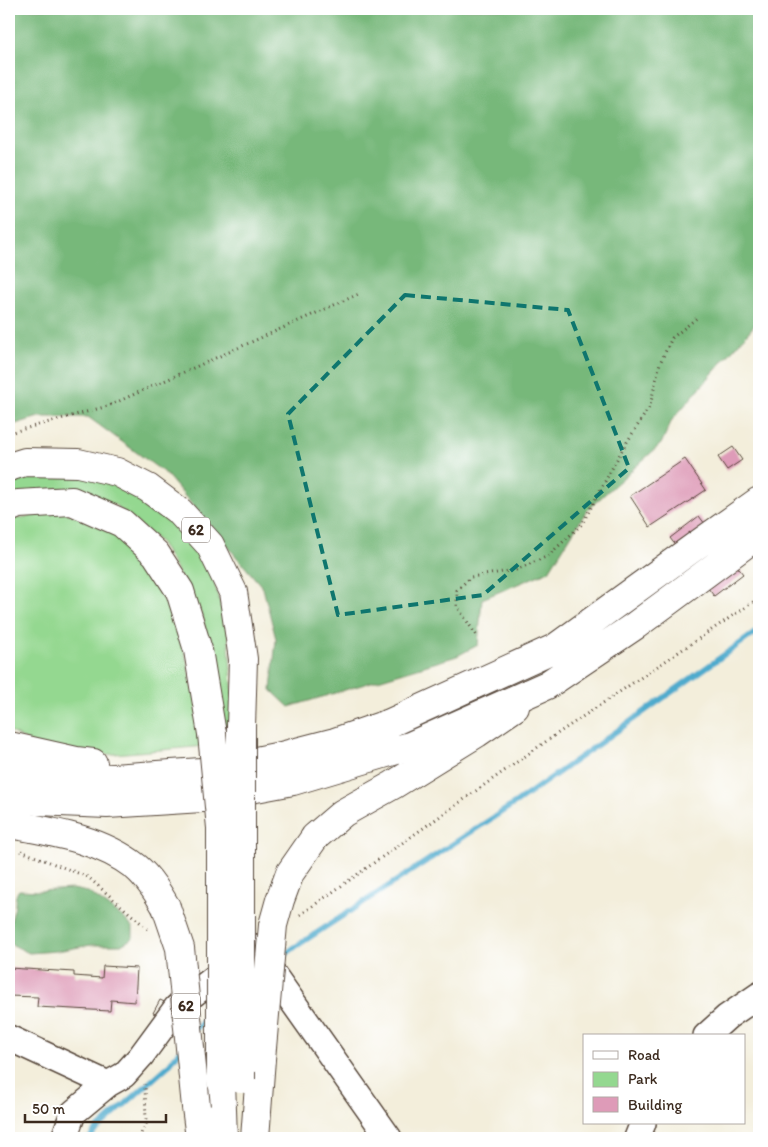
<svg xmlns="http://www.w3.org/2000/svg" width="768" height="1147" font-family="Itim,sans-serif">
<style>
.green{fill:#94d890;stroke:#688157}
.forest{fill:#77b87a;stroke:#59714c}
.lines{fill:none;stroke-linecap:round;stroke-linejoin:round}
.stream{stroke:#4fabcd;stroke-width:5.5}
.building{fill:#de9bb8}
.minor-casing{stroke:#57473a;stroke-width:28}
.major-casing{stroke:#57473a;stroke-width:30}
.highway-casing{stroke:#57473a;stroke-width:30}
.path{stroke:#57473a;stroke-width:3;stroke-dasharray:1 4;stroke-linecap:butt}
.minor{stroke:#fff;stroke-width:25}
.major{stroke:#fff;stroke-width:28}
.highway{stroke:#fff;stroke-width:28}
.major-bridge-casing{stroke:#57473a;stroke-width:30;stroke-linecap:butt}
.highway-bridge-casing{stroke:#57473a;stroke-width:30;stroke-linecap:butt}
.major-bridge{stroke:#fff;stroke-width:28}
.highway-bridge{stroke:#fff;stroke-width:28}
.marked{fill:none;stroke:#0f766e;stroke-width:4;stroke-dasharray:10 6;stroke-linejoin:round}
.labels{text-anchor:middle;stroke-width:4;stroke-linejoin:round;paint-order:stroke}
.shield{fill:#fff;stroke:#766a62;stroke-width:1}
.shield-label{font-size:15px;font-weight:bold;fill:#3b2a1e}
</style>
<rect width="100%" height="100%" fill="#fff"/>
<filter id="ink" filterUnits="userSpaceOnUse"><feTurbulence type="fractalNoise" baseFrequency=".02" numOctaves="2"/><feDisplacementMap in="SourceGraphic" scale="10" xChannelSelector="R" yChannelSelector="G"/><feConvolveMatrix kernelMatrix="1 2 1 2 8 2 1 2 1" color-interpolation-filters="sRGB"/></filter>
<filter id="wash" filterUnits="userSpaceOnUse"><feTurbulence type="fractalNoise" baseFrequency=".0096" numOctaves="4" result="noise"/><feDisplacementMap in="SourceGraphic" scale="20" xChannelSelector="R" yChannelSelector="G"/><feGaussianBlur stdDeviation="1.12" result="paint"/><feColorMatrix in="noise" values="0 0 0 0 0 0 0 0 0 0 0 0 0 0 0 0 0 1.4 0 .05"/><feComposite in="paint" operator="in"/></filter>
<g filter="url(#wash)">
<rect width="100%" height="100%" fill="#f3eedb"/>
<path class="green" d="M90,474L132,487L175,519L208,561L228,631L235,723L224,727L203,617L161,543L115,505L59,488L9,499V476Z
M61,510L124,538L152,566L170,602L181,635L206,746L103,755L33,744L9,731V520Z"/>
<path class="forest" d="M9,9H759V320L672,420L661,444L587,510L549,571L482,599L478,645L457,656L289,707L271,690L276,639L263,588L166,474L88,417H39L9,426Z
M73,889L88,892L124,918L133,928V938L121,945H91L57,951L29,953L9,943C9,928 10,924 14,910C16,903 14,896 19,890L39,891Z"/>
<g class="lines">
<path class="stream" d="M279,959L295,947L517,802L759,630
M197,1028L212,1011
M90,1138L94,1132L168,1066L181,1049"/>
</g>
<g id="blocks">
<path class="building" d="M733,447L742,460L727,470L718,457Z
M685,459L706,490L650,527L630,496Z
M699,516L743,574L714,596L670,538Z
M103,966L137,968L135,1002L111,1000L110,1011L37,1007L38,997L9,996V968L74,972V976L102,978Z
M160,1000L169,1004L162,1017L153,1013Z"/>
</g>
</g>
<g filter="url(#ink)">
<use href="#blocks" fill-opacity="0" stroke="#57473a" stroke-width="1"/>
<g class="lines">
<g class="minor-casing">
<path id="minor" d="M706,1036L727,1017L759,995
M9,1038L108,1084
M64,1138L73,1113L108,1084L124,1075L141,1056L177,1007L254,947L389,1138
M637,1138L643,1123"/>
</g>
<g class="major-casing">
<path id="major" d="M9,467L25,462L78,463L117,472L148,488L180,512L210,545L233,592L243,659L241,727
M9,824C53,832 100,839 136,867C149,878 158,893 166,907
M315,837L343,813L393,785L477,733L515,707
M196,1107L200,1138
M255,1138L261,1059"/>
</g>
<g class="highway-casing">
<path id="highway" d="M9,508L18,504L72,501L122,523L156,554L180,591L198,650L212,734
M9,746L76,761L93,763
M9,771L43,775L113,778L201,772L281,756L335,742L390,723L555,648L697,545L759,501
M9,798L37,801L107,804L202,798L293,781L410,746L547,685L636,625L759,534
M221,1081L223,1138"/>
</g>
<path class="path" d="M9,433L108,406L361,293
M476,635L457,606V590L471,577L516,570L548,556L582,524L622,450L650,406L660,363L672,338L698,317
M21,851L88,877L150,931
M300,915L551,738L759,598
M140,1138L142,1131L146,1124L145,1084"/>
<use href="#minor" class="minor"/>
<use href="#major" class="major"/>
<use href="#highway" class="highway"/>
<g class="major-bridge-casing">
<path id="major-bridge" d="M241,727V1079
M166,907L180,948L196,1107
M261,1059L273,925L280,900L290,873L315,837"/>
</g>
<g class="highway-bridge-casing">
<path id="highway-bridge" d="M212,734L221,828V1081"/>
</g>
<use href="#major-bridge" class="major-bridge"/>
<use href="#highway-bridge" class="highway-bridge"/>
</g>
</g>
<path class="marked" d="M405,295L568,310L629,468L483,595L338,615L288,414Z"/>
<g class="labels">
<g class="shield">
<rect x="182" y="517.5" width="28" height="25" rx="4"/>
<rect x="172" y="993.5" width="28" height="25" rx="4"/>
</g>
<g class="shield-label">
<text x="196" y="535">62</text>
<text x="186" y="1011">62</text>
</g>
</g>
<rect width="768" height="1147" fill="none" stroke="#fff" stroke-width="30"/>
<rect x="583" y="1034" width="162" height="90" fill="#ffffff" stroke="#b1aaa5"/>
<rect x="593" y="1051" width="25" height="8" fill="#ffffff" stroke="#b1aaa5"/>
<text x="628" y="1060" font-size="15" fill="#3b2a1e">Road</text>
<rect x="593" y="1072" width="25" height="15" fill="#94d890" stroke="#b1aaa5"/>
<text x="628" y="1084" font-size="15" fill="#3b2a1e">Park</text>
<rect x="593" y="1097" width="25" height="15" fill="#de9bb8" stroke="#b1aaa5"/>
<text x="628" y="1110" font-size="15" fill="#3b2a1e">Building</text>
<path d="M25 1114v8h141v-8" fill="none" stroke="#3b2a1e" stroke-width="2.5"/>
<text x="32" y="1114" font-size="15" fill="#3b2a1e" stroke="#ffffff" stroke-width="4" paint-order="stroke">50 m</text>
</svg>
